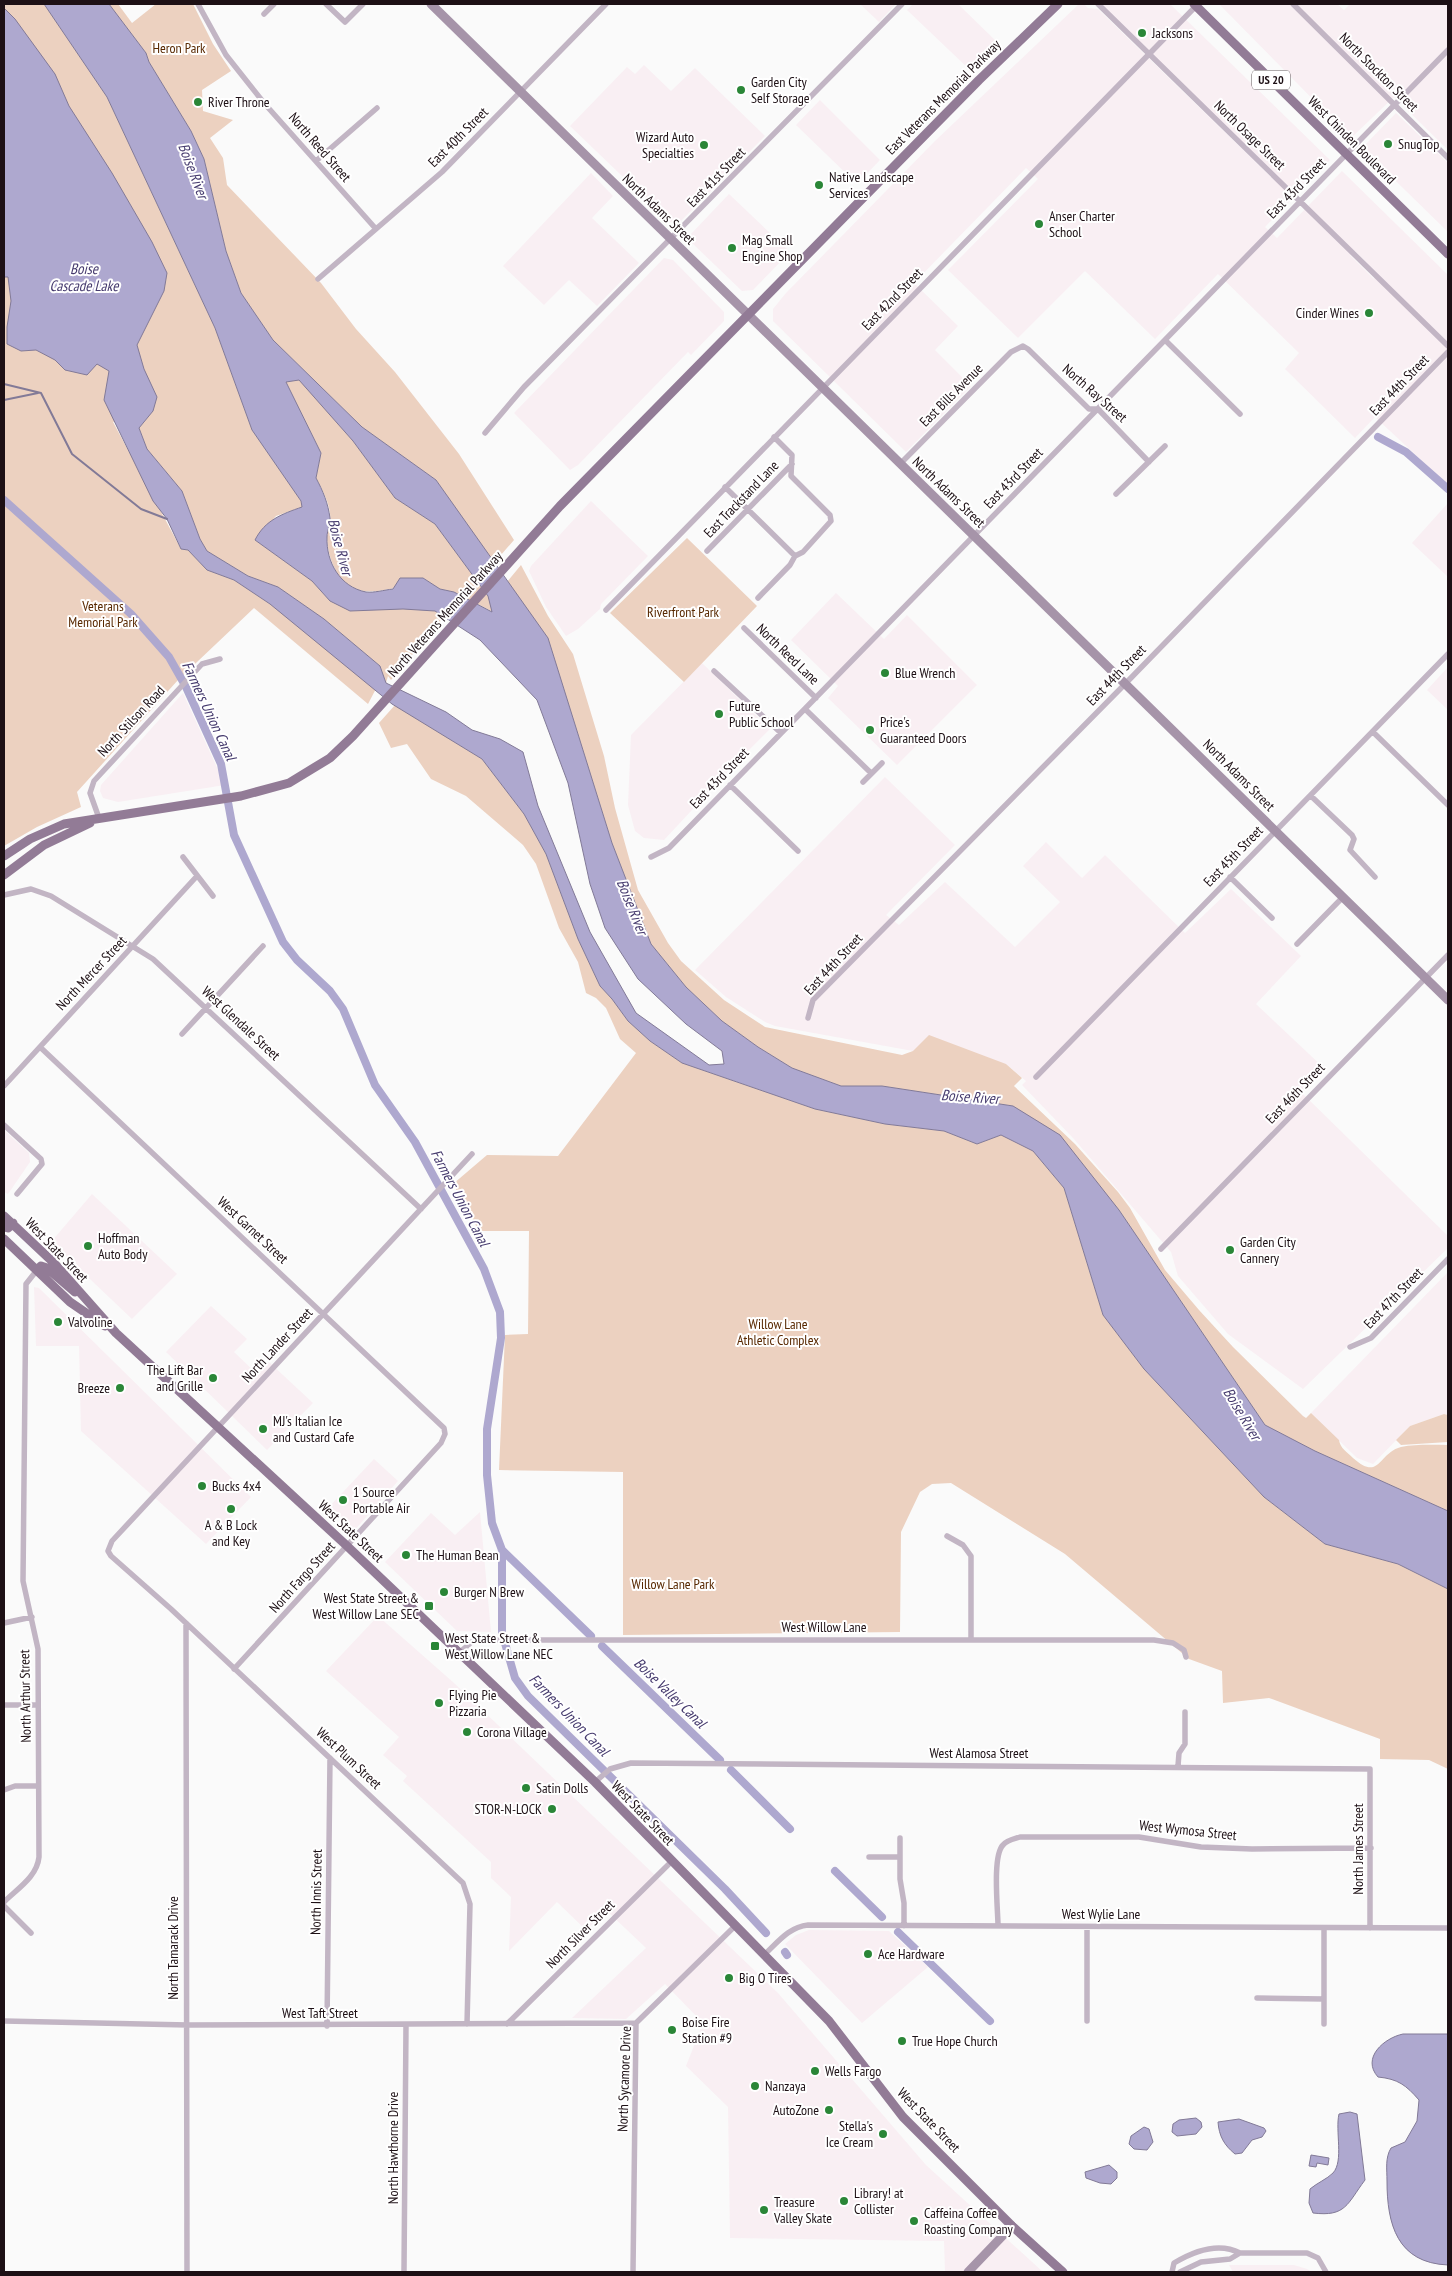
<svg xmlns="http://www.w3.org/2000/svg" width="1452" height="2276" font-family="'PT Sans Narrow',sans-serif">
<style>
.built{fill:#f9eff3;fill-rule:evenodd}
.green{fill:#ecd1c0}
.water{fill:#aea8cf;stroke:#827a97;fill-rule:evenodd}
.lines{fill:none;stroke-linecap:round;stroke-linejoin:round}
.stream{stroke:#827a97;stroke-width:2}
.canal{stroke:#aea8cf;stroke-width:8}
.street{stroke:#c2b5c4;stroke-width:5.5}
.secondary{stroke:#a694a9;stroke-width:9}
.primary{stroke:#927b96;stroke-width:9}
.poi-dot{fill:#2a8637;stroke:#fff;stroke-width:2}
.labels{text-anchor:middle;stroke-width:4;stroke-linejoin:round;paint-order:stroke}
.shield{fill:#fff;stroke:#61585b;stroke-width:1}
.shield-label{font-size:12px;font-weight:bold;fill:#1d1015}
.poi-label{font-size:14px;fill:#1d1015;stroke:#fff;text-anchor:start}
.park-label{font-size:14px;fill:#582800;stroke:#fff}
.street-label{font-size:14px;fill:#1d1015;stroke:#fff}
.water-label{font-size:15px;font-style:italic;fill:#463b6e;stroke:#fff}
</style>
<rect width="100%" height="100%" fill="#fafafa"/>
<path class="built" d="M860,4H896L879,22Z
M913,4H958L997,42L970,70L907,10Z
M1079,4H1084L1088,8L1098,9L1273,179L1277,175L1099,4H1170L1330,160L1265,227L1277,238L1342,171L1448,275V485L1375,417L1355,438L1285,369L1299,353L1218,274L1155,339L1085,271L1018,338L948,270L1038,179L1026,168L914,283L958,326L935,350L971,386L906,452L773,321V309L786,293L935,141ZM1355,251L1378,274L1374,279L1350,255Z
M1219,4H1337L1344,10L1350,4H1448V150L1394,97L1351,138Z
M644,65L671,91L695,68L765,136L679,223L670,222L570,126L627,67L635,74Z
M820,100L880,160L857,184L796,125Z
M1396,113L1448,163V232L1362,148Z
M591,173L613,196L592,218L639,263L597,306L569,280L544,305L503,266Z
M729,194L790,252L753,290L742,291L691,242L690,235Z
M664,258L673,260L724,312V321L691,355L688,352L578,465L570,470L514,413Z
M591,501L648,556L601,604L600,609L578,629L566,636L546,607L529,571L531,566Z
M1448,503V577L1412,543Z
M836,593L884,639L907,615L977,685L897,765L828,698L838,686L791,640Z
M702,663L770,729L734,765L664,840L644,838L635,831L628,805L631,735Z
M1448,667V710L1427,690Z
M183,693L225,785L118,802L103,798L100,791L101,785Z
M885,777L955,845L886,915L899,925L945,882L1015,947L1060,902L1023,866L1046,842L1082,878L1105,855L1185,933L1231,889L1301,956L1256,1004L1325,1069L1302,1093L1448,1236V1248L1303,1389L1228,1334L1178,1276L1171,1252L1073,1138L1022,1085L1026,1081L1006,1064L913,1051L775,1026L765,1022L726,997L695,970Z
M4,1130L29,1153L30,1162L8,1194L4,1192Z
M92,1194L177,1274L132,1319L51,1242Z
M1448,1272V1415L1444,1414L1410,1426L1373,1464L1357,1458L1311,1413Z
M34,1287L39,1288L251,1497L206,1544L81,1431L79,1346H36Z
M211,1306L247,1339L234,1352L257,1374L269,1362L313,1403L267,1450L166,1352Z
M374,1459L398,1481L353,1532L328,1508Z
M480,1512L491,1632L457,1631L385,1562L431,1513L455,1535Z
M378,1616L454,1683L778,1993L926,2165L1043,2272H945L944,2241L730,2238L728,2107L686,2066L703,2023L665,1984L626,2019L572,2018L646,1948L607,1911L586,1930L557,1902L509,1951L511,1897L491,1878V1862L403,1781L407,1776L383,1755L399,1737L326,1671Z
M809,1930L889,1931L928,1967L862,2023L785,1944L796,1935Z
M1229,2265H1294L1307,2269L1312,2272H1233Z"/>
<path class="green" d="M4,4H44L107,97L215,328L252,430L301,501L302,507L276,516L255,540L312,581L330,601L435,611L444,617L391,680L388,676L386,683L380,666L324,619L278,587L248,576L207,551L200,539L182,491L147,449L139,428L149,415L113,422L181,549L188,550L207,570L234,580L270,604L379,683L368,704L254,608L178,680L77,792L81,807L37,827L4,846Z
M109,4H118L132,23L156,4H193L213,44L231,71L202,90L203,111L233,120L210,138L223,158L227,185L321,283L356,329L395,372L459,454L514,540L494,563L436,480L362,427L273,340L241,293L226,251L204,159L191,131L149,62L146,53Z
M299,379L353,441L395,498L435,524L488,596L493,612L454,592L440,589L423,578C394,589 350,606 334,567C330,558 327,547 327,537C327,532 329,527 330,522C332,507 323,491 316,478L321,453L286,382Z
M687,538L757,606L684,682L610,613Z
M521,565L548,616L573,654L604,756L615,808L638,890L668,943L681,961L724,1000L765,1027L902,1055L913,1051L929,1035L1006,1064L1022,1078L1014,1086L1075,1144L1118,1192L1130,1208L1165,1270L1199,1310L1233,1347L1303,1416L1306,1418L1311,1413L1339,1440C1340,1448 1347,1452 1353,1458C1380,1482 1378,1453 1401,1447C1416,1444 1433,1445 1448,1445V1511L1315,1451L1265,1425L1119,1210L1013,1106L882,1086H841L792,1068L758,1047L722,1021L686,987L651,944L612,843L548,639L507,582Z
M395,705L482,759L524,814L546,854L578,939L600,986L612,999L628,1021L650,1041L682,1063L815,1109L885,1124L944,1131L977,1144L1001,1135L1033,1151L1064,1188L1103,1315L1144,1369L1264,1497L1325,1544L1398,1564L1448,1589V1769L1429,1760L1380,1759V1739L1269,1698L1223,1703L1222,1671L1189,1659L1065,1554L951,1483L932,1484L920,1492L901,1532L900,1632L623,1635V1472L499,1470L505,1335L528,1334L529,1231H479L453,1184L487,1155L558,1156L636,1053L620,1039L606,1008L596,998L586,993L578,962L559,928L536,864L523,845L466,796L431,779L407,744L391,748L379,723Z
M1444,1414L1448,1415V1442L1401,1445L1396,1440L1410,1426Z"/>
<path class="water" d="M44,4H109L146,53L149,62L191,131L204,159L226,251L241,293L273,340L362,427L436,480L548,638L612,843L651,944L686,987L722,1021L758,1047L792,1068L841,1086H882L1013,1106L1060,1135L1119,1210L1265,1425L1315,1451L1448,1511V1589L1398,1564L1325,1544L1264,1497L1144,1369L1103,1315L1064,1188L1033,1151L1001,1135L977,1144L944,1131L885,1124L815,1109L682,1063L650,1041L628,1021L612,999L600,986L578,939L546,854L524,814L482,759L392,704L270,604L234,580L207,570L188,550L181,549L167,519L153,501L104,400L109,371L97,364L87,375L65,370L55,360L36,350L21,351L7,344V327L11,301L8,277H4V8L15,19L55,74L69,106L112,173L152,242L167,273L164,291L137,345L144,369L157,397L153,411L139,428L147,449L182,491L200,539L207,551L248,576L278,587L324,619L380,666L386,683L446,712L472,730L500,739L523,752L538,806L590,932L636,1013L709,1065L724,1064L722,1051L686,1024L638,979L605,928L590,884L568,783L537,700L480,640L435,611L403,609L350,611L330,601L312,581L255,540C265,520 282,514 302,507L301,501L252,430L215,328L107,97ZM299,380L353,441L395,498L435,524L488,596L492,612L454,592L440,589L423,578H400L393,589C384,590 374,593 366,592C340,587 326,562 327,537C327,530 331,524 330,518C328,503 323,491 316,478L321,453L286,382Z
M1403,2034H1448V2265C1397,2263 1387,2224 1387,2181C1387,2169 1385,2158 1391,2148L1405,2142L1417,2121L1419,2100C1406,2085 1398,2079 1378,2077C1361,2058 1384,2038 1403,2034Z
M1350,2112L1357,2114L1365,2180C1347,2204 1346,2217 1313,2213L1309,2203L1310,2189C1317,2183 1327,2179 1333,2173C1344,2161 1335,2131 1339,2114Z
M1196,2118L1201,2122L1202,2127L1196,2134L1177,2136L1172,2132L1173,2124L1179,2120Z
M1239,2119L1264,2128L1266,2131L1262,2137L1252,2140L1242,2153L1235,2154C1224,2145 1219,2136 1218,2122Z
M1144,2127L1149,2129L1153,2142L1147,2150L1134,2149L1129,2144L1131,2136Z
M1311,2155L1329,2158L1328,2165L1317,2163L1316,2167L1309,2166Z
M1109,2165L1117,2172V2178L1111,2184L1100,2183L1086,2178L1085,2172Z"/>
<g class="lines">
<path class="stream" d="M4,384L41,393L72,454L141,509L167,519
M4,400L38,393"/>
<path class="canal" d="M1378,437L1406,452L1448,489
M4,500L131,614L169,657L186,687L221,764L234,835L283,942L297,960L330,991L343,1009L375,1085L415,1142L484,1269L500,1312L501,1338L487,1429V1475L492,1523L502,1550V1633L515,1678L528,1696L725,1889L766,1933
M502,1550L591,1636
M602,1646L720,1760
M731,1770L790,1829
M835,1871L882,1917
M898,1932L990,2021
M785,1952L787,1955"/>
<path class="street" d="M198,4L226,55L264,103L376,229
M326,4L345,22L363,4
M1098,4L1448,346
M1293,4L1448,158
M264,14L274,4
M316,161L377,108
M318,279L442,172L606,4
M1165,340L1240,414
M485,433L524,387L902,4
M900,464L1011,352L1023,346L1028,349L1089,409H1098L1149,462
M725,487L795,556
M1116,494L1165,446
M707,551L792,464
M758,598L790,565L795,556L803,552L831,521L830,515L791,476L792,455L774,437
M606,610L1198,4
M744,628L816,698
M714,671L781,733
M805,709L871,773
M1373,732L1448,805
M863,782L882,763
M730,785L798,851
M1311,796L1352,835L1354,839L1350,850L1375,877
M99,818L90,793L94,781L202,664L220,659
M183,857L213,896
M651,857L669,848L1448,50
M1230,877L1272,918
M4,895L31,889L51,896L153,959L421,1209
M1297,944L1343,897
M808,1018L813,1000L1126,683L1448,352
M182,1034L263,946
M40,1047L444,1428L445,1434L441,1443L234,1669
M1036,1077L1448,654
M4,1086L197,876
M4,1125L41,1159L42,1164L17,1194
M1161,1249L1448,955
M1350,1347L1371,1338L1448,1259
M947,1536L963,1545L971,1556V1640
M4,1623L32,1617
M186,1623L187,2272
M460,1652L474,1640H1154L1173,1643L1184,1650L1186,1657
M4,1705H38
M1178,1766L1179,1753L1185,1744V1712
M595,1782L610,1769L631,1763L1370,1769V1928
M4,1790L15,1786H38
M900,1838V1879L904,1903V1926
M869,1857H900
M4,1902C17,1889 37,1877 39,1857L38,1649L23,1581L26,1284L37,1270
M4,1906L31,1933
M998,1926C998,1910 992,1856 1003,1845C1007,1840 1014,1839 1020,1837H1139L1201,1847L1252,1849L1371,1848
M764,1955C778,1942 789,1927 808,1925L1448,1928
M1257,1998L1324,1999
M4,2021L188,2025L636,2023
M1087,2021V1927
M467,2024L470,1904L463,1883L171,1609L111,1556L108,1551L112,1541L472,1154
M507,2024L671,1862
M1324,2024V1928
M327,2026L330,1758
M1240,2253H1307L1318,2258L1326,2272
M404,2272L406,2025
M633,2272L636,2023L734,1927
M1172,2272L1174,2263C1194,2251 1219,2242 1240,2253L1230,2259L1201,2262L1180,2272"/>
<path class="secondary" d="M431,4L1448,1000
M968,2272L1012,2226"/>
<path class="primary" d="M1194,4L1448,254
M4,856L30,839L64,824L241,796L289,783L330,758L353,736L560,506L979,80L1058,4
M4,875L44,845L90,823
M4,1216L54,1263L116,1333L346,1545L595,1782L829,2021L903,2117L1012,2226L1063,2272
M4,1227L8,1228L13,1223
M4,1239L70,1302L105,1326
M37,1270L41,1266L47,1268L75,1292"/>
</g>
<g class="poi-dot">
<circle cx="1142" cy="33" r="5"/>
<circle cx="741" cy="90" r="5"/>
<circle cx="198" cy="102" r="5"/>
<circle cx="1388" cy="144" r="5"/>
<circle cx="704" cy="145" r="5"/>
<circle cx="819" cy="185" r="5"/>
<circle cx="1039" cy="224" r="5"/>
<circle cx="732" cy="248" r="5"/>
<circle cx="1369" cy="313" r="5"/>
<circle cx="885" cy="673" r="5"/>
<circle cx="719" cy="714" r="5"/>
<circle cx="870" cy="730" r="5"/>
<circle cx="88" cy="1246" r="5"/>
<circle cx="1230" cy="1250" r="5"/>
<circle cx="58" cy="1322" r="5"/>
<circle cx="213" cy="1378" r="5"/>
<circle cx="120" cy="1388" r="5"/>
<circle cx="263" cy="1429" r="5"/>
<circle cx="202" cy="1486" r="5"/>
<circle cx="343" cy="1500" r="5"/>
<circle cx="231" cy="1509" r="5"/>
<circle cx="406" cy="1555" r="5"/>
<circle cx="444" cy="1592" r="5"/>
<rect x="424" y="1601" width="10" height="10" rx="2.5"/>
<rect x="430" y="1641" width="10" height="10" rx="2.5"/>
<circle cx="439" cy="1703" r="5"/>
<circle cx="467" cy="1732" r="5"/>
<circle cx="526" cy="1788" r="5"/>
<circle cx="552" cy="1809" r="5"/>
<circle cx="868" cy="1954" r="5"/>
<circle cx="729" cy="1978" r="5"/>
<circle cx="672" cy="2030" r="5"/>
<circle cx="902" cy="2041" r="5"/>
<circle cx="815" cy="2071" r="5"/>
<circle cx="755" cy="2086" r="5"/>
<circle cx="829" cy="2110" r="5"/>
<circle cx="883" cy="2134" r="5"/>
<circle cx="844" cy="2201" r="5"/>
<circle cx="764" cy="2210" r="5"/>
<circle cx="914" cy="2221" r="5"/>
</g>
<g class="labels">
<rect class="shield" x="1252" y="70.5" width="38" height="19" rx="4"/>
<g class="shield-label">
<text x="1271" y="84">US 20</text>
</g>
<g class="poi-label">
<text x="1152" y="38">Jacksons</text>
<text x="751" y="87">Garden City<tspan x="751" dy="16">Self Storage</tspan></text>
<text x="208" y="107">River Throne</text>
<text x="694" y="142" text-anchor="end">Wizard Auto<tspan x="694" dy="16">Specialties</tspan></text>
<text x="1398" y="149">SnugTop</text>
<text x="829" y="182">Native Landscape<tspan x="829" dy="16">Services</tspan></text>
<text x="1049" y="221">Anser Charter<tspan x="1049" dy="16">School</tspan></text>
<text x="742" y="245">Mag Small<tspan x="742" dy="16">Engine Shop</tspan></text>
<text x="1359" y="318" text-anchor="end">Cinder Wines</text>
<text x="895" y="678">Blue Wrench</text>
<text x="729" y="711">Future<tspan x="729" dy="16">Public School</tspan></text>
<text x="880" y="727">Price's<tspan x="880" dy="16">Guaranteed Doors</tspan></text>
<text x="98" y="1243">Hoffman<tspan x="98" dy="16">Auto Body</tspan></text>
<text x="1240" y="1247">Garden City<tspan x="1240" dy="16">Cannery</tspan></text>
<text x="68" y="1327">Valvoline</text>
<text x="203" y="1375" text-anchor="end">The Lift Bar<tspan x="203" dy="16">and Grille</tspan></text>
<text x="110" y="1393" text-anchor="end">Breeze</text>
<text x="273" y="1426">MJ's Italian Ice<tspan x="273" dy="16">and Custard Cafe</tspan></text>
<text x="212" y="1491">Bucks 4x4</text>
<text x="353" y="1497">1 Source<tspan x="353" dy="16">Portable Air</tspan></text>
<text x="231" y="1530" text-anchor="middle">A &amp; B Lock<tspan x="231" dy="16">and Key</tspan></text>
<text x="416" y="1560">The Human Bean</text>
<text x="454" y="1597">Burger N Brew</text>
<text x="419" y="1603" text-anchor="end">West State Street &amp;<tspan x="419" dy="16">West Willow Lane SEC</tspan></text>
<text x="445" y="1643">West State Street &amp;<tspan x="445" dy="16">West Willow Lane NEC</tspan></text>
<text x="449" y="1700">Flying Pie<tspan x="449" dy="16">Pizzaria</tspan></text>
<text x="477" y="1737">Corona Village</text>
<text x="536" y="1793">Satin Dolls</text>
<text x="542" y="1814" text-anchor="end">STOR-N-LOCK</text>
<text x="878" y="1959">Ace Hardware</text>
<text x="739" y="1983">Big O Tires</text>
<text x="682" y="2027">Boise Fire<tspan x="682" dy="16">Station #9</tspan></text>
<text x="912" y="2046">True Hope Church</text>
<text x="825" y="2076">Wells Fargo</text>
<text x="765" y="2091">Nanzaya</text>
<text x="819" y="2115" text-anchor="end">AutoZone</text>
<text x="873" y="2131" text-anchor="end">Stella's<tspan x="873" dy="16">Ice Cream</tspan></text>
<text x="854" y="2198">Library! at<tspan x="854" dy="16">Collister</tspan></text>
<text x="774" y="2207">Treasure<tspan x="774" dy="16">Valley Skate</tspan></text>
<text x="924" y="2218">Caffeina Coffee<tspan x="924" dy="16">Roasting Company</tspan></text>
</g>
<g class="park-label">
<text x="179" y="53">Heron Park</text>
<text x="103" y="611">Veterans<tspan x="103" dy="16">Memorial Park</tspan></text>
<text x="683" y="617">Riverfront Park</text>
<text x="778" y="1329">Willow Lane<tspan x="778" dy="16">Athletic Complex</tspan></text>
<text x="673" y="1589">Willow Lane Park</text>
</g>
<g class="street-label">
<text transform="translate(1379 72) rotate(45)" y="5">North Stockton Street</text>
<text transform="translate(943 97) rotate(-45)" y="5">East Veterans Memorial Parkway</text>
<text transform="translate(1250 135) rotate(44)" y="5">North Osage Street</text>
<text transform="translate(458 137) rotate(-45)" y="5">East 40th Street</text>
<text transform="translate(1352 140) rotate(45)" y="5">West Chinden Boulevard</text>
<text transform="translate(320 147) rotate(49)" y="5">North Reed Street</text>
<text transform="translate(716 177) rotate(-46)" y="5">East 41st Street</text>
<text transform="translate(1296 188) rotate(-46)" y="5">East 43rd Street</text>
<text transform="translate(659 209) rotate(44)" y="5">North Adams Street</text>
<text transform="translate(892 299) rotate(-46)" y="5">East 42nd Street</text>
<text transform="translate(1399 385) rotate(-46)" y="5">East 44th Street</text>
<text transform="translate(1095 393) rotate(41)" y="5">North Ray Street</text>
<text transform="translate(951 395) rotate(-45)" y="5">East Bills Avenue</text>
<text transform="translate(1013 478) rotate(-46)" y="5">East 43rd Street</text>
<text transform="translate(949 492) rotate(44)" y="5">North Adams Street</text>
<text transform="translate(741 499) rotate(-46)" y="5">East Trackstand Lane</text>
<text transform="translate(445 614) rotate(-48)" y="5">North Veterans Memorial Parkway</text>
<text transform="translate(788 654) rotate(44)" y="5">North Reed Lane</text>
<text transform="translate(1116 675) rotate(-46)" y="5">East 44th Street</text>
<text transform="translate(131 721) rotate(-47)" y="5">North Stilson Road</text>
<text transform="translate(1239 775) rotate(45)" y="5">North Adams Street</text>
<text transform="translate(719 778) rotate(-46)" y="5">East 43rd Street</text>
<text transform="translate(1233 856) rotate(-46)" y="5">East 45th Street</text>
<text transform="translate(833 964) rotate(-47)" y="5">East 44th Street</text>
<text transform="translate(91 973) rotate(-47)" y="5">North Mercer Street</text>
<text transform="translate(241 1023) rotate(43)" y="5">West Glendale Street</text>
<text transform="translate(1295 1093) rotate(-46)" y="5">East 46th Street</text>
<text transform="translate(253 1230) rotate(43)" y="5">West Garnet Street</text>
<text transform="translate(57 1250) rotate(46)" y="5">West State Street</text>
<text transform="translate(1393 1298) rotate(-46)" y="5">East 47th Street</text>
<text transform="translate(277 1345) rotate(-47)" y="5">North Lander Street</text>
<text transform="translate(351 1531) rotate(43)" y="5">West State Street</text>
<text transform="translate(302 1577) rotate(-48)" y="5">North Fargo Street</text>
<text x="824" y="1632">West Willow Lane</text>
<text transform="translate(25 1696) rotate(-91)" y="5">North Arthur Street</text>
<text x="979" y="1758">West Alamosa Street</text>
<text transform="translate(349 1758) rotate(43)" y="5">West Plum Street</text>
<text transform="translate(643 1813) rotate(46)" y="5">West State Street</text>
<text transform="translate(1188 1830) rotate(6)" y="5">West Wymosa Street</text>
<text transform="translate(1358 1849) rotate(-90)" y="5">North James Street</text>
<text transform="translate(316 1892) rotate(-89)" y="5">North Innis Street</text>
<text x="1101" y="1919">West Wylie Lane</text>
<text transform="translate(580 1934) rotate(-45)" y="5">North Silver Street</text>
<text transform="translate(173 1948) rotate(-90)" y="5">North Tamarack Drive</text>
<text x="320" y="2018">West Taft Street</text>
<text transform="translate(624 2079) rotate(-88)" y="5">North Sycamore Drive</text>
<text transform="translate(929 2120) rotate(46)" y="5">West State Street</text>
<text transform="translate(393 2148) rotate(-90)" y="5">North Hawthorne Drive</text>
</g>
<g class="water-label">
<text transform="translate(193 171) rotate(69)" y="5">Boise River</text>
<text x="84" y="274">Boise<tspan x="84" dy="17">Cascade Lake</tspan></text>
<text transform="translate(340 547) rotate(75)" y="5">Boise River</text>
<text transform="translate(209 711) rotate(65)" y="5">Farmers Union Canal</text>
<text transform="translate(632 907) rotate(68)" y="5">Boise River</text>
<text transform="translate(970 1097) rotate(4)" y="5">Boise River</text>
<text transform="translate(460 1198) rotate(62)" y="5">Farmers Union Canal</text>
<text transform="translate(1242 1414) rotate(59)" y="5">Boise River</text>
<text transform="translate(670 1693) rotate(44)" y="5">Boise Valley Canal</text>
<text transform="translate(569 1715) rotate(46)" y="5">Farmers Union Canal</text>
</g>
</g>
<rect width="1452" height="2276" fill="none" stroke="#1d1015" stroke-width="10"/>
</svg>
